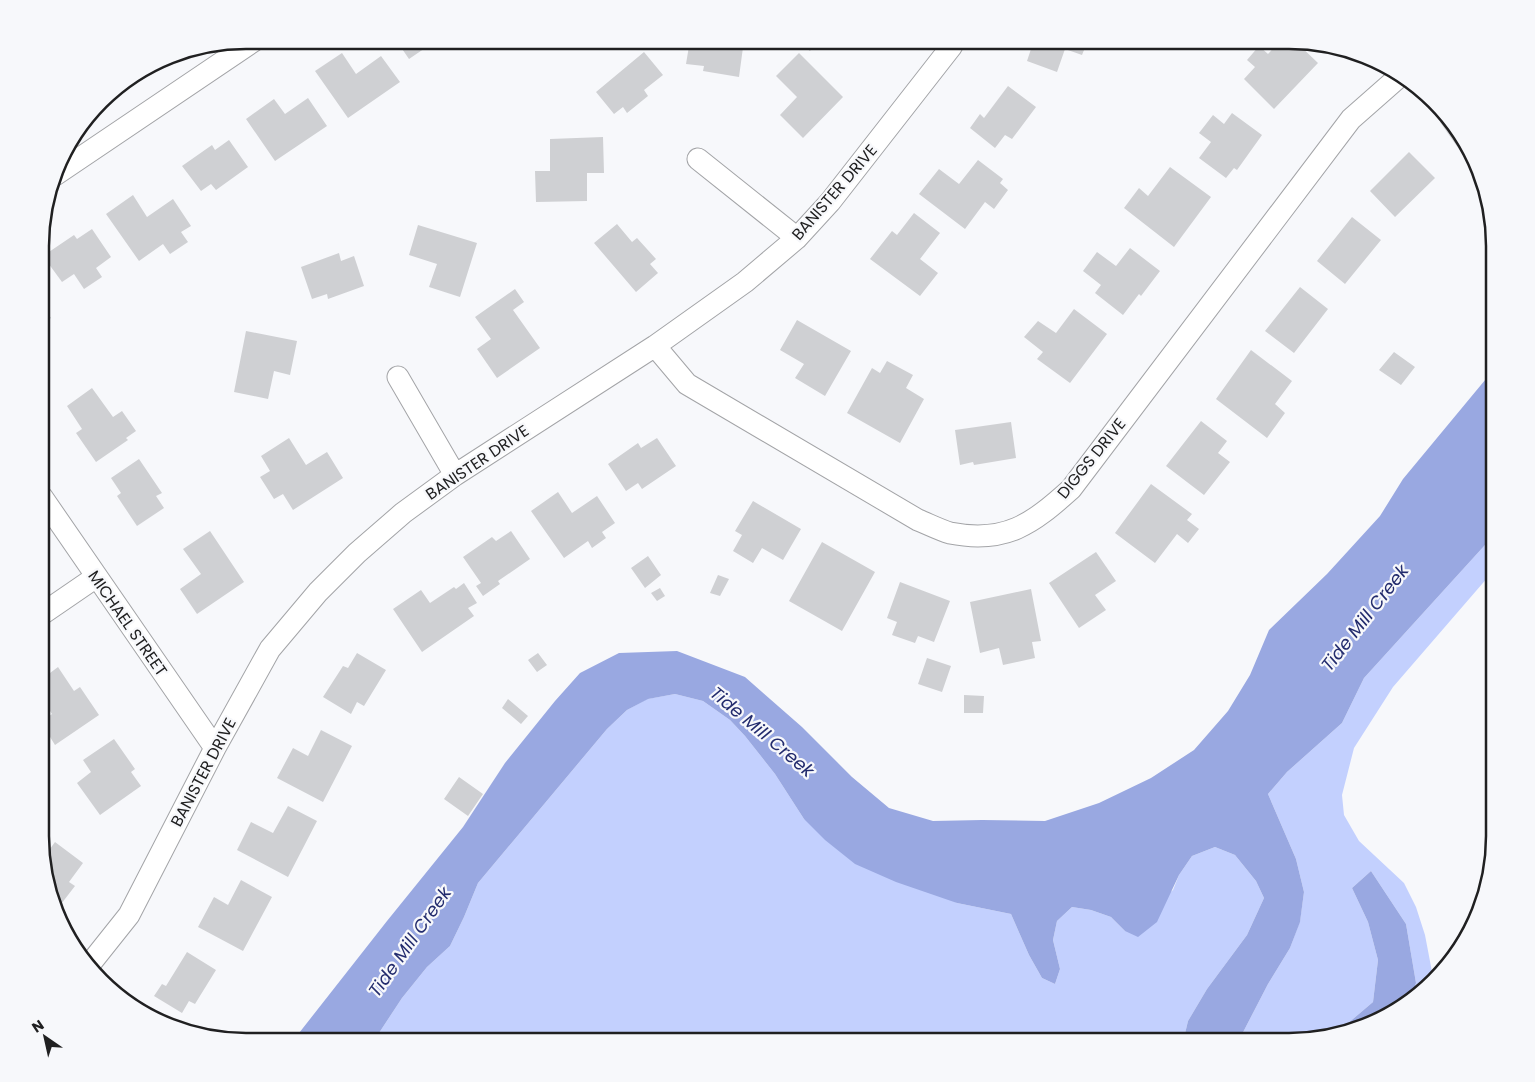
<svg xmlns="http://www.w3.org/2000/svg" width="1535" height="1082" font-family="Poppins,sans-serif">
<style>
.green{fill:#c3d0fe}
.water{fill:#99a8e1}
.building{fill:#cfd0d3}
.lines{fill:none;stroke-linecap:round;stroke-linejoin:round}
.street-casing{stroke:#a3a4a7;stroke-width:23}
.street{stroke:#fff;stroke-width:21}
.labels{text-anchor:middle;stroke-width:4.5;stroke-linejoin:round;paint-order:stroke}
.street-label{font-size:16px;fill:#202021;stroke:#f7f8fb}
.water-label{font-size:18px;font-style:italic;fill:#232c6e;stroke:#f7f8fb}
.rim{fill:none;stroke:#202021;stroke-width:2.5}
</style>
<rect width="100%" height="100%" fill="#f7f8fb"/>
<path class="green" d="M1495,534V569L1393,687L1354,748L1342,795L1344,815L1359,841L1404,883L1416,907L1425,935L1433,977L1412,995L1416,983L1406,924L1371,871L1352,888L1368,922L1378,960L1373,1002L1340,1030L1290,1042H1238L1268,984L1290,948L1300,921L1304,892L1296,859L1268,794L1287,772L1342,723L1364,678Z
M675,694L703,701L730,720L745,736L775,774L804,819L957,903L1011,914L1029,955L1042,978L1055,984L1060,969L1053,940L1057,921L1072,907L1091,910L1111,917L1125,931L1173,890L1179,875L1192,856L1215,847L1235,855L1256,881L1264,898L1247,935L1207,989L1188,1021L1183,1042H1112L1109,1040L1098,1042H378L377,1036L402,998L427,967L450,946L464,917L478,883L607,729L627,710L647,699Z"/>
<path class="water" d="M1495,368V534L1364,678L1342,723L1287,772L1268,794L1296,859L1304,892L1300,922L1290,948L1268,984L1238,1042H1183L1188,1021L1207,989L1247,935L1264,898L1256,881L1235,855L1215,847L1192,856L1179,875L1157,922L1138,937L1125,931L1111,917L1091,910L1072,907L1057,921L1053,940L1060,969L1055,984L1042,978L1029,955L1011,914L957,903L896,882L855,864L825,840L804,819L775,774L745,736L730,720L703,701L675,694L648,699L627,710L607,729L478,883L464,917L450,946L427,967L402,998L377,1036L378,1042H292L387,921L463,827L505,763L555,701L580,673L619,653L677,651L745,677L802,727L852,777L889,808L933,821L982,820L1045,821L1099,803L1151,778L1194,750L1228,711L1250,675L1269,630L1327,574L1380,516L1403,479Z
M1371,871L1406,924L1416,983L1412,995L1381,1021L1340,1030L1373,1002L1378,960L1368,922L1352,888Z"/>
<path class="building" d="M396,40H437L409,59Z
M690,40H744L739,77L703,71L704,66L686,64Z
M795,40H818L810,51Z
M1034,40H1088L1082,55L1065,49L1057,72L1027,61Z
M1281,40H1294L1318,63L1274,109L1244,79L1255,67L1247,60L1259,46L1268,54Z
M644,52L663,75L644,90L648,96L627,113L623,107L614,114L596,92Z
M342,53L356,74L381,56L400,82L348,118L315,71Z
M799,53L843,97L803,138L780,115L797,97L776,76Z
M1008,86L1036,107L1012,139L1005,135L995,148L970,128L980,114L984,118Z
M308,98L327,126L275,161L246,119L274,99L285,114Z
M1232,113L1262,135L1237,170L1234,168L1226,178L1199,158L1211,142L1199,133L1213,115L1224,124Z
M1445,119L1474,154L1475,161L1470,165L1440,122Z
M603,137L604,173H587V201L536,202L535,171H550V139Z
M229,140L248,167L216,190L211,184L201,191L182,166L212,145L215,150Z
M1409,152L1435,178L1395,217L1370,191Z
M978,160L1003,179L1000,183L1008,190L994,209L985,202L965,229L919,194L939,169L959,184Z
M1170,167L1211,197L1174,247L1124,208L1139,188L1148,196Z
M133,195L147,217L173,199L191,226L181,232L188,242L170,254L163,244L139,261L106,214Z
M914,213L940,233L920,259L938,273L920,296L870,259L892,231L897,235Z
M1352,217L1381,240L1345,284L1317,261Z
M617,224L632,242L637,238L656,259L650,264L658,273L636,292L594,243Z
M418,225L477,243L460,297L429,287L437,264L409,255Z
M92,229L111,257L96,268L102,277L84,289L74,274L62,282L43,256L74,235L77,239Z
M1130,248L1160,271L1141,296L1139,294L1123,315L1095,293L1101,285L1083,271L1097,252L1116,266Z
M339,253L341,261L354,256L364,286L328,299L327,294L312,299L301,267Z
M1300,287L1328,309L1294,353L1265,331Z
M515,289L524,302L513,310L540,348L497,378L477,349L491,339L475,317Z
M42,305L51,318L42,324Z
M1074,309L1107,334L1070,383L1037,359L1043,352L1024,337L1038,321L1056,333Z
M797,320L851,351L825,396L795,378L804,364L780,350Z
M246,331L297,341L290,375L274,371L268,399L234,392Z
M1251,350L1292,381L1275,404L1285,413L1267,438L1216,399Z
M1394,352L1415,367L1401,385L1379,370Z
M887,361L913,375L906,388L924,399L900,443L847,413L872,368L880,373Z
M92,388L113,417L122,411L136,431L126,438L128,440L96,462L76,433L82,429L67,406Z
M1201,421L1227,441L1218,453L1230,462L1204,495L1166,466Z
M1011,422L1016,458L974,465L973,462L960,465L955,430Z
M289,438L306,465L327,452L343,478L293,510L283,494L274,499L260,477L270,471L261,456Z
M657,438L676,466L642,489L638,483L626,491L608,464L638,443L641,448Z
M139,459L162,493L156,496L164,508L137,526L117,496L121,493L111,478Z
M1151,484L1192,514L1187,520L1199,529L1188,543L1177,534L1155,563L1115,533Z
M558,492L572,513L597,496L615,523L602,532L606,538L592,548L588,541L564,558L531,511Z
M753,501L801,529L783,560L762,548L753,563L733,551L742,535L735,531Z
M210,531L244,582L197,614L180,589L201,574L183,549Z
M511,531L530,559L498,581L500,584L483,596L476,586L481,583L463,557L492,537L496,541Z
M822,542L875,572L842,631L789,601Z
M1096,552L1116,581L1095,595L1106,610L1079,628L1049,583Z
M648,556L661,575L645,588L631,568Z
M718,575L729,579L720,596L710,593Z
M900,582L950,601L934,642L918,636L915,643L892,635L897,622L887,618Z
M464,583L477,603L468,608L474,616L422,652L393,609L421,590L430,603L454,587L456,589Z
M660,588L665,596L657,601L651,593Z
M1031,589L1041,641L1032,642L1035,658L1003,665L999,648L980,653L970,602Z
M357,653L386,670L364,706L357,702L351,714L323,697L343,666L348,668Z
M538,653L547,665L537,672L528,660Z
M927,658L951,666L942,692L918,684Z
M58,667L74,691L80,687L99,715L55,745L42,724V721L52,714L42,699V679Z
M964,695L984,696L983,713H964Z
M508,699L528,716L521,724L502,708Z
M321,730L352,746L323,802L277,778L293,748L308,756Z
M114,739L135,769L131,772L141,786L100,815L77,783L91,772L83,760Z
M459,777L483,794L468,816L444,799Z
M288,806L317,821L288,877L237,850L251,822L273,833Z
M55,842L83,863L69,882L75,886L58,908L42,863V861L45,864L51,856L47,853Z
M241,880L272,897L243,951L198,927L214,897L228,905Z
M187,952L216,970L195,1004L189,1001L182,1013L154,996L162,984L166,986Z"/>
<g class="lines">
<g class="street-casing">
<path id="street" d="M698,159L797,238
M55,175L255,40
M655,346L687,384L918,520C928,524 940,530 950,533C1006,544 1032,524 1071,489L1351,119L1401,75
M398,377L455,475
M42,497L215,748
M42,614L96,577
M90,964L129,915L215,748L270,649L318,592L357,553L403,513L455,475L655,346L745,282L797,238L830,202L951,47L955,40"/>
</g>
<use href="#street" class="street"/>
</g>
<g class="labels">
<g class="street-label">
<text transform="translate(834 192) rotate(-49)" y="6">BANISTER DRIVE</text>
<text transform="translate(1091 458) rotate(-51)" y="6">DIGGS DRIVE</text>
<text transform="translate(477 462) rotate(-34)" y="6">BANISTER DRIVE</text>
<text transform="translate(128 623) rotate(55)" y="6">MICHAEL STREET</text>
<text transform="translate(203 772) rotate(-62)" y="6">BANISTER DRIVE</text>
</g>
<g class="water-label">
<text transform="translate(1365 618) rotate(-52)" y="6">Tide Mill Creek</text>
<text transform="translate(762 732) rotate(40)" y="6">Tide Mill Creek</text>
<text transform="translate(410 942) rotate(-55)" y="6">Tide Mill Creek</text>
</g>
</g>
<path d="M0 0H1535V1082H0ZM246 49H1289A197 197 0 0 1 1486 246V836A197 197 0 0 1 1289 1033H246A197 197 0 0 1 49 836V246A197 197 0 0 1 246 49Z" fill="#f7f8fb" fill-rule="evenodd"/>
<path class="rim" d="M246 49H1289A197 197 0 0 1 1486 246V836A197 197 0 0 1 1289 1033H246A197 197 0 0 1 49 836V246A197 197 0 0 1 246 49Z"/>
<g transform="translate(45 1037) rotate(326)" stroke="#f7f8fb" stroke-width="4" paint-order="stroke">
<path d="M0-4L9 19L0 12L-9 19Z" fill="#202021"/>
<text y="-8" font-size="14" font-weight="bold" text-anchor="middle" fill="#202021">N</text>
</g>
</svg>
